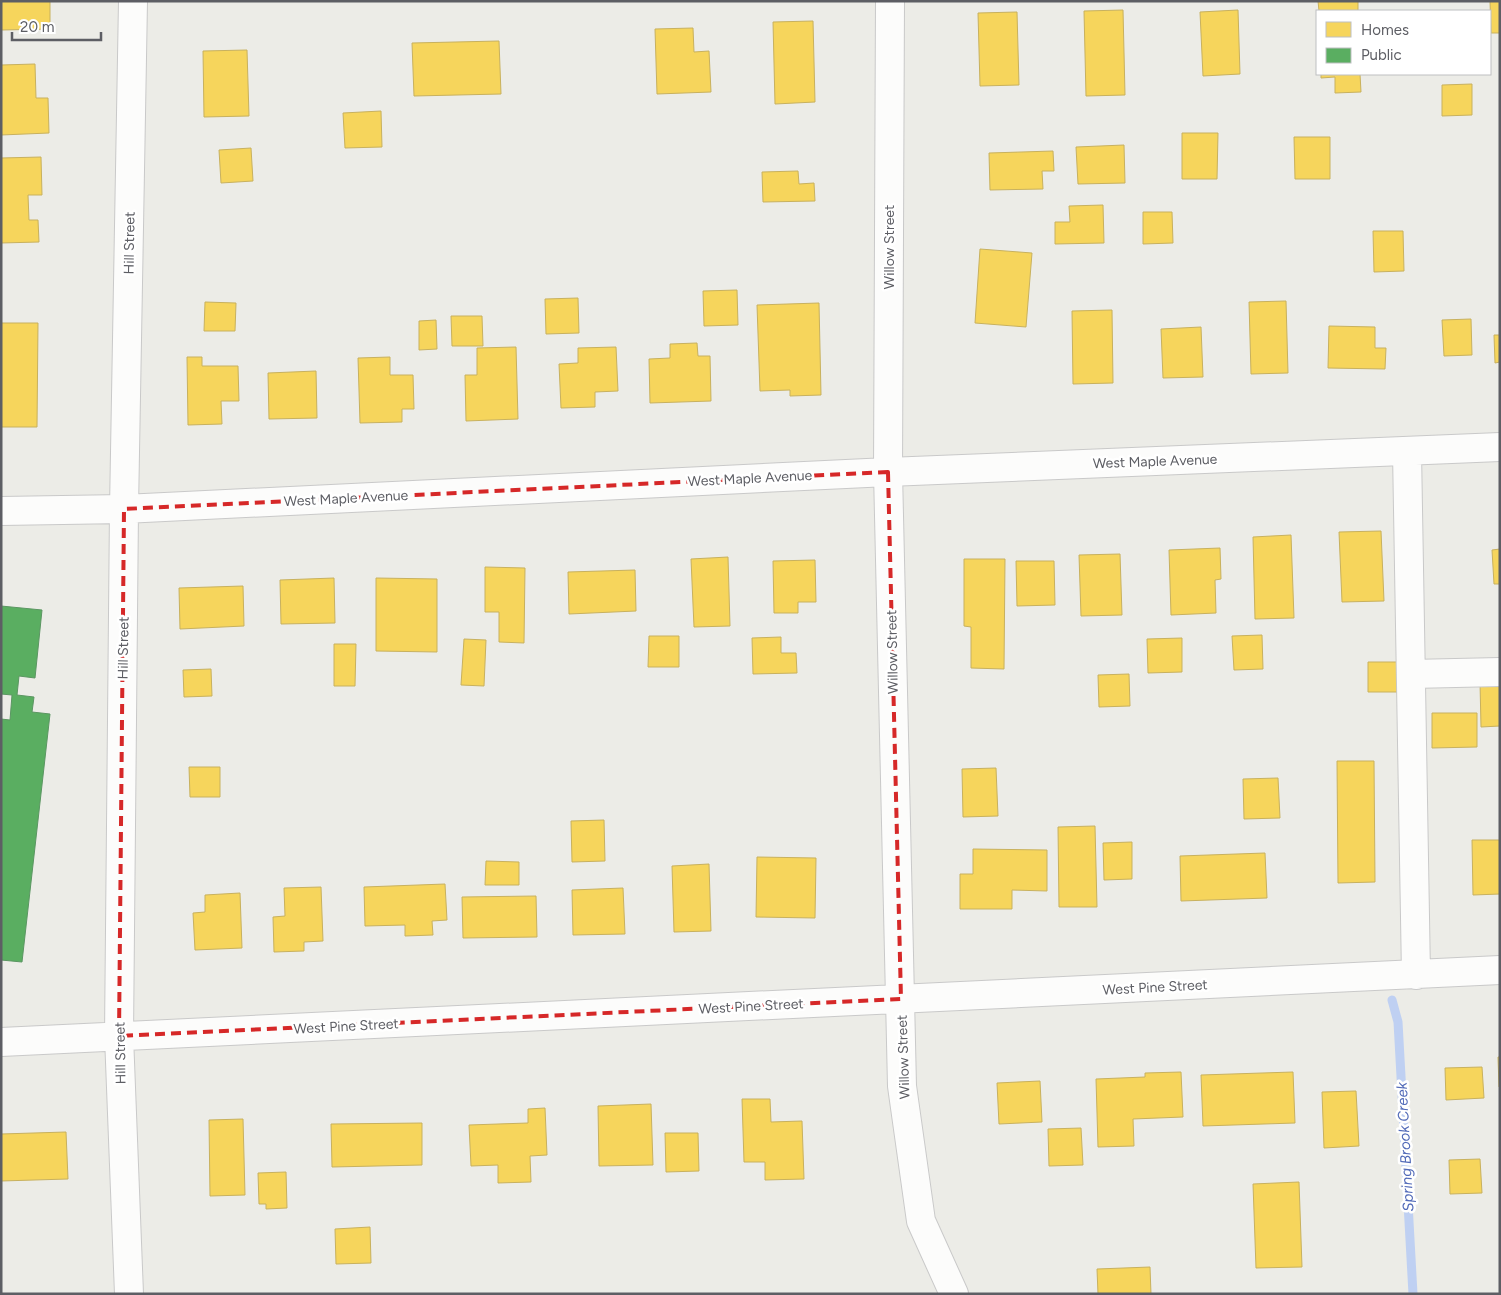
<svg xmlns="http://www.w3.org/2000/svg" width="1501" height="1295" font-family="Figtree,sans-serif">
<style>
.homes{fill:#f6d55c;stroke:#c8b15e}
.public{fill:#5aae61;stroke:#5b9662}
.lines{fill:none;stroke-linecap:round;stroke-linejoin:round}
.stream{stroke:#bfd0f2;stroke-width:9}
.minor-casing{stroke:#c9c9c9;stroke-width:30}
.minor{stroke:#fcfcfb;stroke-width:28}
.marked{fill:none;stroke:#d62828;stroke-width:4;stroke-dasharray:10 6;stroke-linejoin:round}
.labels{text-anchor:middle;stroke-width:5;stroke-linejoin:round;paint-order:stroke}
.street-label{font-size:14px;fill:#5d5e64;stroke:#fff}
.water-label{font-size:15px;font-style:italic;fill:#516ab8;stroke:#fff}
</style>
<rect width="100%" height="100%" fill="#ecece7"/>
<path class="homes" d="M1,1H50V29L1,30Z
M1318,1H1358V11H1319Z
M1490,1H1500V33H1491Z
M1123,10L1125,95L1086,96L1084,11Z
M1238,10L1240,74L1203,76L1200,12Z
M1017,12L1019,85L980,86L978,13Z
M813,21L815,102L775,104L773,22Z
M693,28L694,52L709,51L711,92L657,94L655,29Z
M499,41L501,94L414,96L412,43Z
M247,50L249,116L204,117L203,51Z
M35,64L36,98H48L49,133L1,135V65Z
M1321,74H1360L1361,92L1335,93V77L1321,78Z
M1472,84V115L1442,116V85Z
M381,111L382,147L345,148L343,113Z
M1182,133H1218L1217,179H1182Z
M1294,137H1330V179H1295Z
M1124,145L1125,183L1078,184L1076,147Z
M251,148L253,181L221,183L219,150Z
M1053,151L1054,171H1042L1043,189L990,190L989,153Z
M41,157L42,195H28L29,220H38L39,242L1,243V158Z
M798,171L799,184L814,183L815,201L763,202L762,172Z
M1103,205L1104,243L1055,244V222H1070L1069,206Z
M1143,212H1172L1173,243L1143,244Z
M1373,231H1403L1404,271L1374,272Z
M980,249L1032,253L1026,327L975,323Z
M737,290L738,325L704,326L703,291Z
M578,298L579,333L546,334L545,299Z
M1286,301L1288,373L1251,374L1249,302Z
M205,302L236,303L235,331H204Z
M819,303L821,395L790,396V390L760,391L757,305Z
M1112,310L1113,383L1073,384L1072,311Z
M451,316H482L483,346H452Z
M1471,319L1472,355L1444,356L1442,320Z
M436,320L437,349L419,350V321Z
M1,323H38L37,427H1Z
M1329,326L1375,327V348H1386L1385,369L1328,368Z
M1201,327L1203,377L1163,378L1161,329Z
M1494,335H1500V362L1495,363Z
M697,343L698,356H710L711,401L650,403L649,359L670,358V344Z
M516,347L518,419L466,421L465,375H477V348Z
M616,347L618,391L595,392V407L561,408L559,364L578,363V348Z
M187,357H202V366H238L239,401H221L222,424L188,425Z
M390,357V375H413L414,409H402V422L360,423L358,358Z
M316,371L317,418L269,419L268,373Z
M1381,531L1384,601L1342,602L1339,532Z
M1291,535L1294,618L1255,619L1253,537Z
M1220,548L1221,579L1215,580L1216,613L1171,615L1169,550Z
M1500,549V584H1494L1492,550Z
M1120,554L1122,615L1081,616L1079,555Z
M728,557L730,626L694,627L691,559Z
M964,559H1005L1004,669L971,668V627L964,626Z
M815,560L816,602H798V613H774L773,561Z
M1016,561H1054L1055,605L1017,606Z
M485,567L525,568L524,643L499,642V612H485Z
M635,570L636,611L569,614L568,572Z
M334,578L335,623L281,624L280,580Z
M376,578L437,579V652L376,651Z
M243,586L244,626L180,629L179,588Z
M1262,635L1263,669L1234,670L1232,636Z
M649,636H679V667H648Z
M781,637V653H796L797,673L753,674L752,638Z
M1182,638V672L1148,673L1147,639Z
M464,639L486,640L484,686L461,685Z
M334,644H356L355,686H334Z
M1368,662H1402L1401,692H1368Z
M211,669L212,696L184,697L183,670Z
M1129,674L1130,706L1099,707L1098,675Z
M1500,681V726L1481,727L1480,682Z
M1432,713H1477V747L1432,748Z
M1337,761H1374L1375,882L1338,883Z
M189,767H220V797H190Z
M996,768L998,816L963,817L962,769Z
M1278,778L1280,818L1244,819L1243,779Z
M604,820L605,861L572,862L571,821Z
M1095,826L1097,907H1059L1058,827Z
M1472,840H1500V894L1473,895Z
M1132,842V879L1104,880L1103,843Z
M973,849L1047,850V891L1012,890V909H960V874H973Z
M1265,853L1267,898L1181,901L1180,856Z
M757,857L816,858L815,918L756,917Z
M486,861L519,862V885H485Z
M709,864L711,931L674,932L672,866Z
M445,884L447,920L432,921L433,935L405,936V925L365,926L364,887Z
M321,887L323,941L304,942V951L274,952L273,917L285,916L284,888Z
M623,888L625,934L573,935L572,890Z
M240,893L242,948L195,950L193,913L205,912V895Z
M536,896L537,937L463,938L462,897Z
M1498,1057H1500V1087H1499Z
M1482,1067L1484,1098L1446,1100L1445,1068Z
M1181,1072L1183,1117L1133,1119L1134,1146L1098,1147L1096,1079L1145,1077V1073Z
M1293,1072L1295,1123L1203,1126L1201,1075Z
M1040,1081L1042,1122L999,1124L997,1083Z
M1356,1091L1359,1146L1324,1148L1322,1092Z
M742,1099H770L771,1122L802,1121L804,1179L765,1180V1162H744Z
M651,1104L653,1165L599,1166L598,1106Z
M545,1108L547,1155L530,1156L531,1182L498,1183V1165L471,1166L469,1125L528,1123V1109Z
M243,1119L245,1195L210,1196L209,1120Z
M422,1123V1165L332,1167L331,1124Z
M1081,1128L1083,1165L1049,1166L1048,1129Z
M66,1132L68,1179L1,1181V1134Z
M665,1133H698L699,1171L666,1172Z
M1480,1159L1482,1193L1450,1194L1449,1160Z
M286,1172L287,1208L266,1209V1204H259L258,1173Z
M1299,1182L1302,1267L1256,1268L1253,1184Z
M370,1227L371,1263L336,1264L335,1229Z
M1150,1267L1151,1294H1098L1097,1269Z"/>
<path class="public" d="M1,606L42,610L35,678L19,676L17,695L34,697L32,712L50,714L22,962L1,960V719L10,720L12,695L1,694Z"/>
<g class="lines">
<path class="stream" d="M1392,1000L1398,1022L1413,1294"/>
<g class="minor-casing">
<path id="minor" d="M890,1L888,472L902,1086L921,1221L954,1294
M1407,451L1416,975
M1,511L124,509L888,472L1500,447
M1411,674L1500,672
M1,1042L1500,970
M129,1294L119,1036L124,509L133,1"/>
</g>
<use href="#minor" class="minor"/>
</g>
<path class="marked" d="M888,472L901,999L119,1036L124,509Z"/>
<g class="labels">
<g class="street-label">
<text transform="translate(129 243) rotate(-89)" y="5">Hill Street</text>
<text transform="translate(889 247) rotate(-90)" y="5">Willow Street</text>
<text transform="translate(1155 461) rotate(-2)" y="5">West Maple Avenue</text>
<text transform="translate(750 478) rotate(-3)" y="5">West Maple Avenue</text>
<text transform="translate(346 498) rotate(-3)" y="5">West Maple Avenue</text>
<text transform="translate(123 648) rotate(-89)" y="5">Hill Street</text>
<text transform="translate(892 652) rotate(-91)" y="5">Willow Street</text>
<text transform="translate(1155 987) rotate(-3)" y="5">West Pine Street</text>
<text transform="translate(751 1006) rotate(-3)" y="5">West Pine Street</text>
<text transform="translate(346 1026) rotate(-3)" y="5">West Pine Street</text>
<text transform="translate(120 1053) rotate(-91)" y="5">Hill Street</text>
<text transform="translate(903 1057) rotate(-92)" y="5">Willow Street</text>
</g>
<g class="water-label">
<text transform="translate(1405 1147) rotate(-93)" y="5">Spring Brook Creek</text>
</g>
</g>
<rect width="1501" height="1295" fill="none" stroke="#5d5e64" stroke-width="5"/>
<rect x="1316" y="10" width="175" height="65" fill="#ffffff" stroke="#bebfc1"/>
<rect x="1326" y="22" width="25" height="15" fill="#f6d55c" stroke="#bebfc1"/>
<text x="1361" y="35" font-size="15" fill="#5d5e64">Homes</text>
<rect x="1326" y="48" width="25" height="15" fill="#5aae61" stroke="#bebfc1"/>
<text x="1361" y="60" font-size="15" fill="#5d5e64">Public</text>
<path d="M12 32v8h89v-8" fill="none" stroke="#5d5e64" stroke-width="2.5"/>
<text x="20" y="32" font-size="15" fill="#5d5e64" stroke="#ffffff" stroke-width="4" paint-order="stroke">20 m</text>
</svg>
